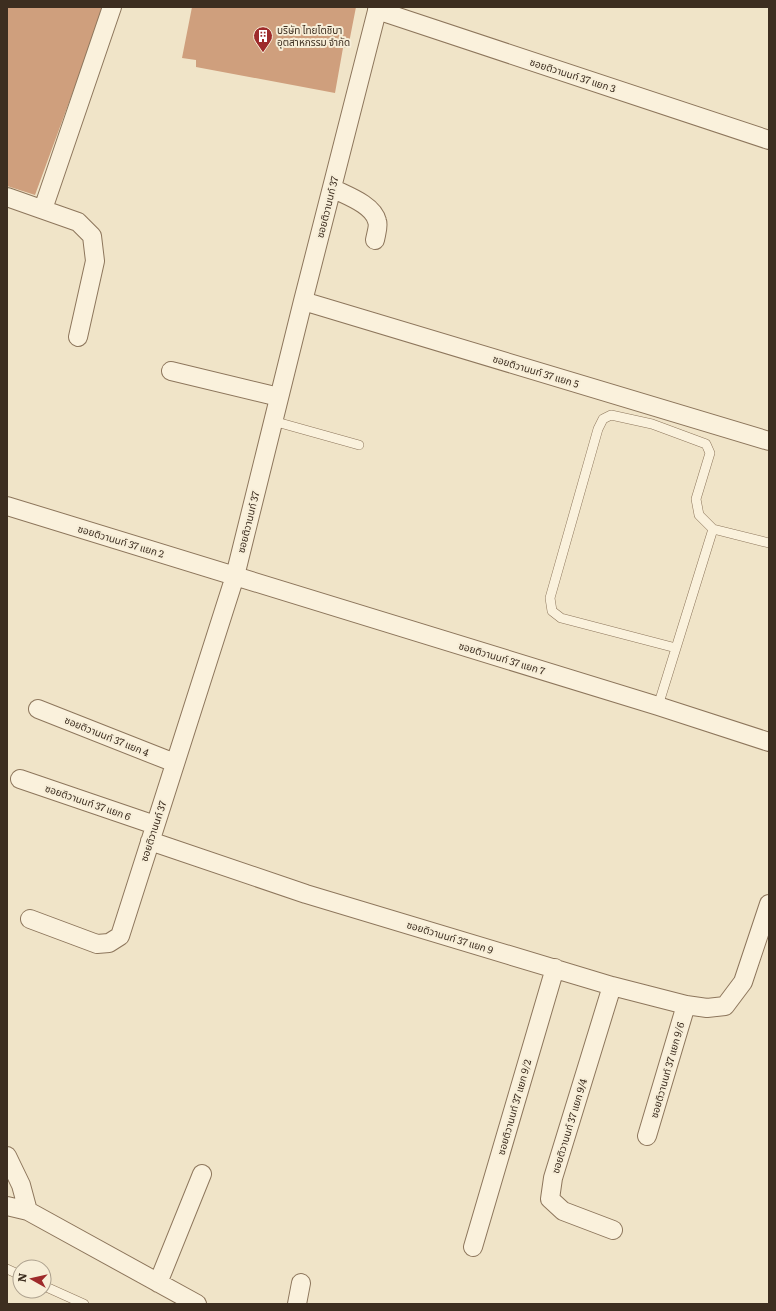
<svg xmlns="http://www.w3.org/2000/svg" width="776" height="1311" font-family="Literata,'Noto Sans Thai',serif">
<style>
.building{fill:#cf9f7d}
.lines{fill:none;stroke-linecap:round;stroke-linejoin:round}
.lane-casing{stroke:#8d765c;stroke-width:10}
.street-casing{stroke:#8d765c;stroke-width:20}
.lane{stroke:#faf1dc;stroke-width:9}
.street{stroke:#faf1dc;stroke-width:18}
.labels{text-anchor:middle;stroke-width:4;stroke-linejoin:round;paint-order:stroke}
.poi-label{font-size:10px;fill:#3d2e20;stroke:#f7eed8;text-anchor:start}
.street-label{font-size:10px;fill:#3d2e20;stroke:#f7eed8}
</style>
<rect width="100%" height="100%" fill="#f0e4c8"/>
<path class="building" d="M7,7H104L35,195L7,186Z
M192,7H356L348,48H343L335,93L196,67V60L182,58Z"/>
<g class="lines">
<g class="lane-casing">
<path id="lane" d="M273,421L359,445
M676,648L561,618L552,611L550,598L598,429L603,419L611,415L652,424L706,444L710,453L696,499L699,515L713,529L769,543
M658,706L713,529
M7,1269L20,1275
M44,1286L84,1304"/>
</g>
<g class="street-casing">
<path id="street" d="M377,10L769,140
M332,188C345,195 373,204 377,221C379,226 376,234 375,240
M7,197L78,222L92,236L95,261L78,337
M43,209L112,7
M303,301L769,441
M171,371L279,397
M7,506L658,706L769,742
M38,709L175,763
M20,779L155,825
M150,841L306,894L612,986L686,1005L707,1008L725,1006L743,982L769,904
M30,919L97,944L109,943L120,936L235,576L303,301L378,7
M612,986L553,1178L550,1199L563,1211L613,1230
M647,1136L686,1005
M7,1156L21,1185L28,1211
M7,1206L28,1211L197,1304
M473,1247L555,968
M158,1283L202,1174
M297,1304L301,1283"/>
</g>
<use href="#lane" class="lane"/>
<use href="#street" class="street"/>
</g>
<defs>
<g id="building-pin" transform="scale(1)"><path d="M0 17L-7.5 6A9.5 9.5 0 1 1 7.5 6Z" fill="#9e2a2b" stroke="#f7eed8"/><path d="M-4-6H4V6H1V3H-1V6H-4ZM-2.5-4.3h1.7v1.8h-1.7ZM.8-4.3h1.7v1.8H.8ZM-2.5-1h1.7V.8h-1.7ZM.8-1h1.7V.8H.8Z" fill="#fff"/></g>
</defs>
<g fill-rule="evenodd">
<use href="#building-pin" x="263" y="36"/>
</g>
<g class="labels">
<g class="poi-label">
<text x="277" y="34">บริษัท ไทยโตชิบา<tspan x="277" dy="12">อุตสาหกรรม จำกัด</tspan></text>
</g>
<g class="street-label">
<text transform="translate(573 75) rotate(18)" y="4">ซอยติวานนท์ 37 แยก 3</text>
<text transform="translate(327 207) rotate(-76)" y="4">ซอยติวานนท์ 37</text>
<text transform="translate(536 371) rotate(17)" y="4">ซอยติวานนท์ 37 แยก 5</text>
<text transform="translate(248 522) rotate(-76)" y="4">ซอยติวานนท์ 37</text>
<text transform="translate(121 541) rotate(17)" y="4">ซอยติวานนท์ 37 แยก 2</text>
<text transform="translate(502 658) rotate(17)" y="4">ซอยติวานนท์ 37 แยก 7</text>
<text transform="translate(107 736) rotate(22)" y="4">ซอยติวานนท์ 37 แยก 4</text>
<text transform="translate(88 802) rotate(19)" y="4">ซอยติวานนท์ 37 แยก 6</text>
<text transform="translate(153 831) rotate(-72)" y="4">ซอยติวานนท์ 37</text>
<text transform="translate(450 937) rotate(17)" y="4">ซอยติวานนท์ 37 แยก 9</text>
<text transform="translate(667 1070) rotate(-74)" y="4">ซอยติวานนท์ 37 แยก 9/6</text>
<text transform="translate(514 1107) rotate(-74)" y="4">ซอยติวานนท์ 37 แยก 9/2</text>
<text transform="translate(569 1126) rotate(-73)" y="4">ซอยติวานนท์ 37 แยก 9/4</text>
</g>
</g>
<rect width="776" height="1311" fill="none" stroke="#3d2e20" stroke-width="16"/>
<g transform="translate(32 1279) rotate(278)"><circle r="19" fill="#f7eed8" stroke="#ada18e"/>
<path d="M0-3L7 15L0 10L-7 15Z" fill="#9e2a2b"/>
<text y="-6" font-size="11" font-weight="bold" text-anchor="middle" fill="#3d2e20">N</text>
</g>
</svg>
